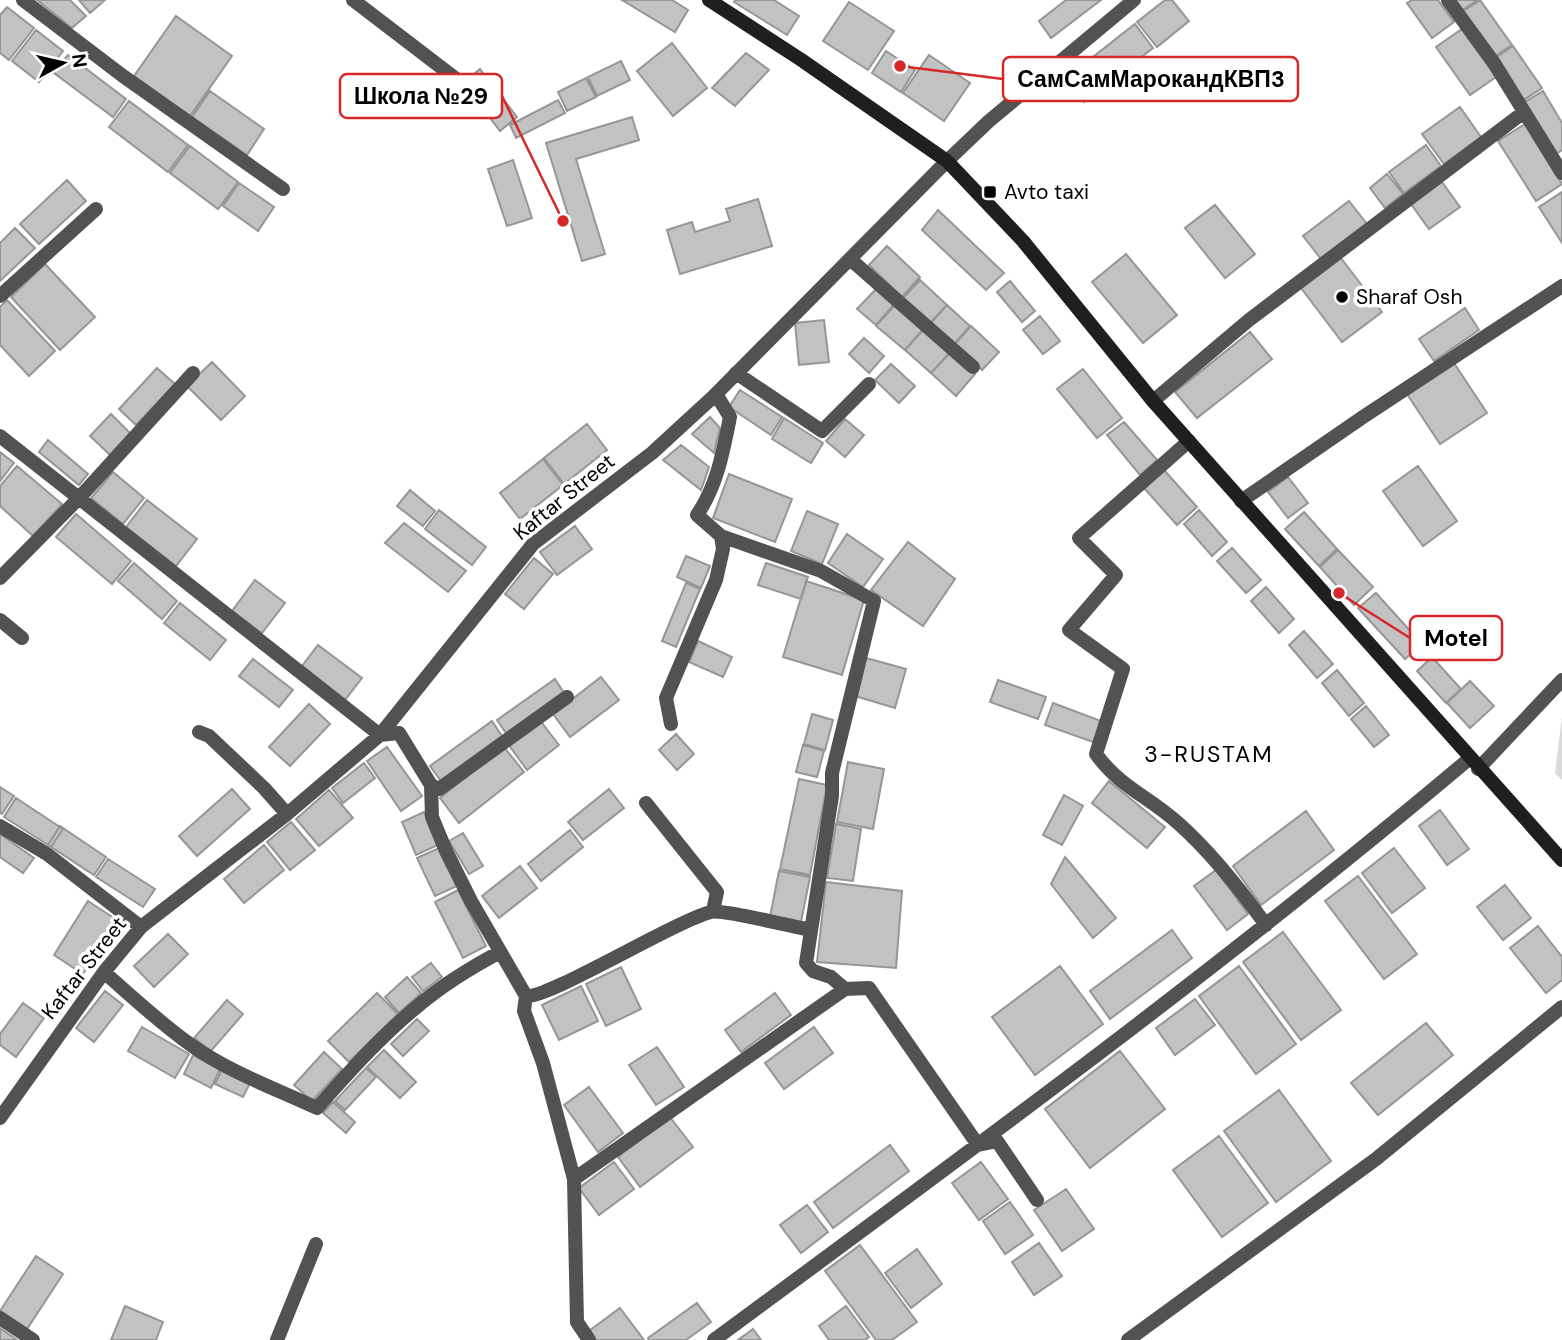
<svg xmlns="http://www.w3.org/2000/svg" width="1562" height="1340" font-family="'DM Sans',sans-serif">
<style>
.green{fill:#d9d9d9}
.building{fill:#c2c2c2;stroke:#969696;stroke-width:2}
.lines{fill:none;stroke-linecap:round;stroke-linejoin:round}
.minor{stroke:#525252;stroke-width:14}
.tertiary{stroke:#525252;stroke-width:14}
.secondary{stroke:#1f1f1f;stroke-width:14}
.poi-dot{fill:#000;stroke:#fff;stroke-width:2.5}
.labels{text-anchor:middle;stroke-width:7;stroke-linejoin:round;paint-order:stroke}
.poi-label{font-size:21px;fill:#000;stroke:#fff;text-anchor:start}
.street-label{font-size:21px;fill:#000;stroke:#fff}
.neighbourhood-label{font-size:23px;letter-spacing:2px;fill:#000;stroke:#fff}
.leader{fill:none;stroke:#d62828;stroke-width:2.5}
.callout-dot{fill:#d62828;stroke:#fff;stroke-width:2.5}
.callout{fill:#fff;stroke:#d62828;stroke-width:2.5}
.callout-label{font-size:23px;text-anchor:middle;font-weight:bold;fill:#000}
</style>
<rect width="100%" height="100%" fill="#fff"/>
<path class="green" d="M1562,717V780L1555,773Z"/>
<path class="building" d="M37,0H70L86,16L72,28Z
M79,0H105L90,13Z
M622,0H672L688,10L675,32Z
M735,0H774L799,16L787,35L734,2Z
M1066,0H1101L1051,38L1039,21Z
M1165,0H1172L1189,21L1157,47L1137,22Z
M1412,0H1438L1454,22L1432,38L1407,3Z
M1454,0H1478L1461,11Z
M1480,0L1512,45L1494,57L1462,12Z
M849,2L894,31L868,70L823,41Z
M7,7L34,28L9,60L0,53V15Z
M176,16L232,56L190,116L134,76Z
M1135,24L1153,48L1084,102L1066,78Z
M1462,29L1496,77L1470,95L1436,47Z
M36,30L63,51L39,82L12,61Z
M672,43L707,88L673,116L637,71Z
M1513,46L1542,88L1524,100L1495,58Z
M886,51L915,70L901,92L872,73Z
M746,53L769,70L735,106L712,88Z
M68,55L126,99L113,117L54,73Z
M929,55L970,83L944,121L903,93Z
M621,61L630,80L597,96L588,77Z
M480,69L517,117L500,131L463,83Z
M586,78L596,97L567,111L558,92Z
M210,91L264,129L247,155L192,117Z
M1543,91L1562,123V150L1556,154L1525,102Z
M558,100L565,113L516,138L510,125Z
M129,101L188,145L168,172L109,127Z
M1460,107L1481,137L1444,164L1422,134Z
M632,117L639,140L576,159L605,254L582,261L546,143Z
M1525,124L1562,184L1536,201L1498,141Z
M1426,145L1441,166L1404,193L1389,172Z
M190,146L238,182L218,209L170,173Z
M513,160L532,218L507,226L488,169Z
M1387,174L1403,194L1385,208L1370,188Z
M67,180L86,201L39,244L20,224Z
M1442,182L1460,207L1429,229L1411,204Z
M239,183L274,207L258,231L223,206Z
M1562,192V243L1539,207Z
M758,199L772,246L680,274L667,230L692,222L695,232L730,221L726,209Z
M1349,201L1367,224L1321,259L1303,236Z
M1215,205L1255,254L1225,278L1185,228Z
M938,210L1004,273L986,290L922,230Z
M15,228L35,248L0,281V243Z
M887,246L920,277L902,297L869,265Z
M1126,254L1177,315L1143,343L1092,282Z
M1341,258L1382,312L1342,342L1301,288Z
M45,264L95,317L60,350L11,297Z
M920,280L947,305L930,323L903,298Z
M1010,281L1035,311L1022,322L997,292Z
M878,287L895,303L876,325L857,309Z
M7,300L55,351L29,376L0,345V307Z
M896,304L924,328L905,350L876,326Z
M947,305L970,326L954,344L931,323Z
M1465,308L1479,330L1434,361L1419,339Z
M1040,316L1060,341L1043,354L1023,330Z
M824,320L829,362L799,365L795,323Z
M971,326L999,352L982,370L954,345Z
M924,329L950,352L931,373L905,350Z
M1250,332L1272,359L1197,418L1175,392Z
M864,338L884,356L869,373L849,354Z
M951,352L975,374L956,396L931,373Z
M212,362L245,396L221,420L187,386Z
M1454,363L1487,413L1440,444L1407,394Z
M891,364L915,386L899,403L875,380Z
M157,368L175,384L136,425L119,409Z
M1083,369L1122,418L1097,438L1057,389Z
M740,390L782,417L771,435L729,407Z
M111,414L130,433L110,455L90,436Z
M710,417L720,428L714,453L692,434Z
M784,418L823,443L811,463L772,439Z
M845,419L864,435L845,457L826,441Z
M1124,422L1157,460L1140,475L1107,435Z
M587,424L607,450L564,484L544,458Z
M48,440L88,474L79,485L39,452Z
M681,445L709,467L701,490L663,460Z
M0,452L14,463L0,481Z
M543,459L563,485L520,519L500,493Z
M17,466L62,504L33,536L0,506V486Z
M1418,466L1457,521L1423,546L1383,491Z
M1164,470L1197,507L1177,525L1144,488Z
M113,472L144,498L123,524L91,498Z
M729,474L792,499L775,542L713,518Z
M1288,477L1308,503L1288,518L1268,492Z
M410,490L435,511L423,526L397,506Z
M147,500L197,539L176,566L126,527Z
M439,510L486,547L472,565L425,529Z
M1199,510L1227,542L1212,556L1184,524Z
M807,511L838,524L822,564L791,551Z
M1304,512L1337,549L1319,566L1285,529Z
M76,514L131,561L112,584L56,537Z
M404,523L466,571L448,592L385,543Z
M575,526L592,549L557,575L540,552Z
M847,534L883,559L863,587L828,563Z
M908,542L955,579L923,626L871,590Z
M1232,548L1261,580L1246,593L1217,561Z
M1338,550L1373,587L1354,605L1320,567Z
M686,556L710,566L701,588L677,577Z
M534,558L553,574L524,609L505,594Z
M134,563L177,601L162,619L118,581Z
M766,563L808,577L801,599L758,585Z
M255,580L285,603L262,633L232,611Z
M806,581L864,600L842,675L783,657Z
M686,583L700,589L676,647L662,641Z
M1266,587L1294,619L1279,633L1251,601Z
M1376,593L1422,644L1405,659L1358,608Z
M180,603L226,640L210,660L164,623Z
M1304,631L1333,664L1317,678L1289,645Z
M698,641L732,657L723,677L689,662Z
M318,645L362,678L345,700L302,666Z
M1432,657L1461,689L1446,703L1417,671Z
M866,658L906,669L895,708L855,696Z
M253,659L293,690L279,707L239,676Z
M1337,670L1364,703L1349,716L1322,683Z
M601,677L619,700L570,737L553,714Z
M555,679L564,693L506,733L497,720Z
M998,680L1046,697L1038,719L990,702Z
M1470,681L1494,706L1470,728L1447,703Z
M1053,703L1101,721L1093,742L1045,725Z
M309,704L330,724L290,766L269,747Z
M1366,706L1389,735L1374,747L1351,719Z
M812,714L833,720L825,750L804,744Z
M539,719L559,745L527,770L508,744Z
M492,721L502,736L441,781L430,766Z
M676,734L694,754L677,770L659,750Z
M803,745L824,751L817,777L796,772Z
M387,747L422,796L401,811L367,761Z
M504,747L524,772L459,823L440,798Z
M848,762L884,769L873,829L837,822Z
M364,763L375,778L343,803L332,788Z
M799,779L827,785L810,875L780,869Z
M1109,781L1165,827L1147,848L1092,803Z
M0,787L14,796L2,814L0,813Z
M232,789L250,809L197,856L179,836Z
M609,789L624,808L583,840L568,822Z
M329,790L353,818L319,846L296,819Z
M1064,795L1083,806L1062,845L1043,835Z
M16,798L63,829L51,847L4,817Z
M1440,810L1469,849L1447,865L1419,826Z
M1306,811L1334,850L1261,905L1233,866Z
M424,812L438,845L416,855L402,822Z
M291,822L315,850L290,870L267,842Z
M836,824L861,829L853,881L827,878Z
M60,826L106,857L94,875L48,845Z
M570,830L583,847L541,881L528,864Z
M463,833L483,866L469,874L449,841Z
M0,834L34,858L23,873L0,857Z
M264,845L284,870L244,903L224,879Z
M439,848L457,886L435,896L417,858Z
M1394,848L1425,888L1392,913L1362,873Z
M1065,857L1116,918L1093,938L1051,884Z
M108,859L155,889L143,907L96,877Z
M520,866L537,888L499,918L482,896Z
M1216,870L1248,914L1227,930L1194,886Z
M779,871L810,877L801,922L770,917Z
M1358,876L1417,954L1384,979L1325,901Z
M826,882L902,891L896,968L817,962Z
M1505,885L1531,918L1503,940L1477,907Z
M458,890L486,946L463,958L435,902Z
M88,901L117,920L83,974L54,955Z
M1538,926L1562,957V980L1546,993L1510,948Z
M1172,930L1192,958L1110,1019L1090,991Z
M1283,932L1341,1010L1301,1040L1243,962Z
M168,934L188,954L154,987L134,966Z
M431,963L442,977L423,991L412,977Z
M1060,966L1103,1024L1035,1075L992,1017Z
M1239,966L1296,1044L1256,1074L1199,996Z
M621,967L641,1009L606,1026L586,984Z
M407,977L421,993L399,1013L385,997Z
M581,986L598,1021L559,1040L542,1005Z
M105,991L123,1005L94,1042L76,1028Z
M377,993L398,1014L349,1062L328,1041Z
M775,993L791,1015L741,1052L725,1030Z
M1195,999L1215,1025L1175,1055L1156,1028Z
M227,1000L243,1014L211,1051L194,1038Z
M23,1003L44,1018L16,1057L0,1045V1034Z
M417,1019L429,1031L403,1056L391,1044Z
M1426,1023L1453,1055L1378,1115L1351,1083Z
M142,1027L189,1054L175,1078L128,1051Z
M814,1027L833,1053L784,1089L765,1063Z
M657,1047L684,1087L656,1105L629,1065Z
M384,1050L416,1082L400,1098L367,1067Z
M1120,1051L1165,1109L1090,1168L1045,1109Z
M324,1052L342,1069L312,1101L294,1085Z
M193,1055L220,1069L211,1088L184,1074Z
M366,1068L376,1077L345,1110L335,1101Z
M222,1070L250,1083L243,1097L215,1084Z
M589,1087L623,1133L598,1152L564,1105Z
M1279,1090L1331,1161L1276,1202L1224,1131Z
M333,1102L355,1122L346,1133L323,1113Z
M670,1117L693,1147L640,1187L618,1157Z
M1219,1136L1268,1203L1222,1237L1173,1170Z
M890,1145L909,1171L833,1228L814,1202Z
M614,1162L634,1189L599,1215L579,1188Z
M981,1162L1008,1199L979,1220L952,1183Z
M1066,1189L1094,1229L1062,1251L1034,1210Z
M1010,1202L1033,1235L1005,1254L983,1221Z
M807,1205L828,1232L801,1253L780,1225Z
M1039,1243L1062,1276L1034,1295L1012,1262Z
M860,1245L917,1322L892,1340H876L825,1271Z
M917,1249L942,1284L911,1308L885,1273Z
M36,1256L63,1274L27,1329L0,1311Z
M697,1303L711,1322L686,1340H649L648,1338Z
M125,1306L163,1322L156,1340H111Z
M846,1306L869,1337L865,1340H829L819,1326Z
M620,1308L644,1340H596L589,1331Z
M0,1328L17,1340H0Z
M753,1329L761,1340H738Z"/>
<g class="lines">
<path class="minor" d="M23,0L123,76L283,189
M353,0L455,78
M1448,0L1494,63L1562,173
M850,259L973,367
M0,296L96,209
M736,373L822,431L869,384
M1153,401L1249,320L1524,112
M0,436L380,735L399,733L431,785L432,817L446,851L471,901L526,996C546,1000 675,921 711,912C722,909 794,927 811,930
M1189,441L1079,538L1116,575L1069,630L1123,669L1096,754C1120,787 1149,797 1178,823C1212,853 1240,889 1266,925
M1241,501L1363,417L1562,286
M0,578L80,497L193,373
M0,620L22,638
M671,724L666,698L716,580L723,549L721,536L697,515C717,486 723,452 730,417L716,394
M199,732L209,736L264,788L287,814
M1478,769L1562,680
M431,785L439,789L567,697
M646,803L717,892L713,911
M0,826L47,854L141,927
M104,972C132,997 160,1023 191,1045C229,1072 274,1088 317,1108C349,1072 382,1035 419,1005C444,984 472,967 500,952
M845,989L869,988L978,1145L997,1141L1037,1200
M526,996L524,1011L543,1063L574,1179L845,989L831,977L813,971L806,963L832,796V773L874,601L821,571L721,536
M0,1118L104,972L141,927L287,814L380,735L533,544L652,453L713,397L947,161
M574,1179L577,1322L589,1340
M0,1318L33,1340
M277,1340L316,1244
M714,1340C970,1151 1226,964 1469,759
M1128,1340L1376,1159L1562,1007"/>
<path class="tertiary" d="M947,161L989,121L1134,0"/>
<path class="secondary" d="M709,0L800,59L947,161L1023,241L1153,401L1562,860"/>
</g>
<g class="poi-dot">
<rect x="983" y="185" width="14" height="14" rx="3.5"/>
<circle cx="1342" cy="297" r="7"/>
</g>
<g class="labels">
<g class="poi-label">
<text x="1004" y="199">Avto taxi</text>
<text x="1356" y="304">Sharaf Osh</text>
</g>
<g class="street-label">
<text transform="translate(564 497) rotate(-39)" y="7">Kaftar Street</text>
<text transform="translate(84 968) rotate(-52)" y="7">Kaftar Street</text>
</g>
<g class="neighbourhood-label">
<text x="1209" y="762">3-RUSTAM</text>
</g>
</g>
<path class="leader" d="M900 66L1003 79M563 221L502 96M1339 593L1410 638"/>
<g class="callout-dot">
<circle cx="900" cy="66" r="7"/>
<circle cx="563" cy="221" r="7"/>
<circle cx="1339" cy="593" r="7"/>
</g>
<g class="callout">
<rect x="1003" y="57" width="295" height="44" rx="7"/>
<rect x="340" y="74" width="162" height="44" rx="7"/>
<rect x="1410" y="616" width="92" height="44" rx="7"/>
</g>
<g class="callout-label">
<text x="1151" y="87">СамСамМарокандКВП3</text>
<text x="421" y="104">Школа №29</text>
<text x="1456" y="646">Motel</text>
</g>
<g transform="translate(63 63) rotate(82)" stroke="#ffffff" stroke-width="5" paint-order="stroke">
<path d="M0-5L12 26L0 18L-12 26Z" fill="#000000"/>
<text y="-10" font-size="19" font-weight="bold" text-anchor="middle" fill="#000000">N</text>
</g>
</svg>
